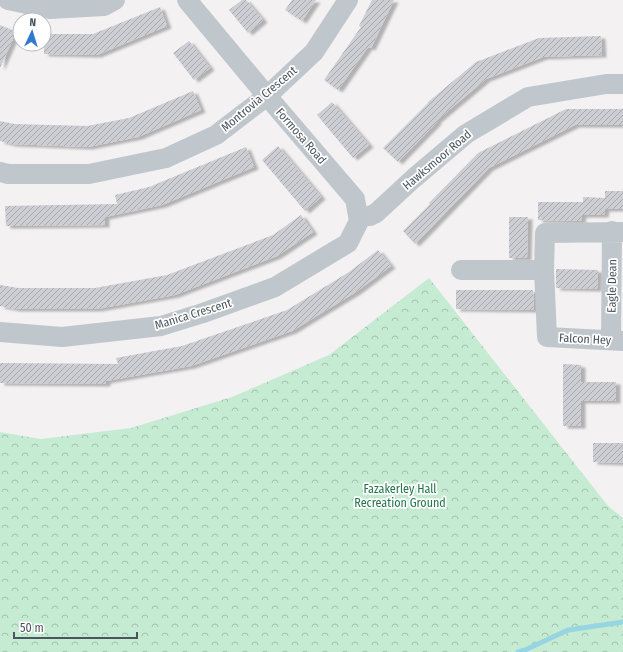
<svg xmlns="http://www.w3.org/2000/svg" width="623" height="652" font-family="'Fira Sans Condensed',sans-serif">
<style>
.forest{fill:url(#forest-crowns)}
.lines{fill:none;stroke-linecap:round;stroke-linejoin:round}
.stream{stroke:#98d5e2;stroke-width:5}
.building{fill:url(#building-hatch);filter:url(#shadow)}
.minor{stroke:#bfc6cc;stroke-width:20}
.labels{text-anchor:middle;stroke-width:3.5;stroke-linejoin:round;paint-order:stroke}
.street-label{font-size:12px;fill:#4b555c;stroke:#fff}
.park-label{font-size:12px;fill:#23764a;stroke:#fff}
</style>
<defs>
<pattern id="forest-crowns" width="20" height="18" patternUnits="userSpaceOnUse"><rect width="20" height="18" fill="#c6ebd3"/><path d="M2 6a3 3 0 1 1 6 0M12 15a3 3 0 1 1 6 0" fill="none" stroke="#a3c1ae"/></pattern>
<pattern id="building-hatch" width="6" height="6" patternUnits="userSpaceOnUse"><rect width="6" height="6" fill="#ccced3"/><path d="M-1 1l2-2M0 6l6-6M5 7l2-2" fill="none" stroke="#a8aaae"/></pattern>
<filter id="shadow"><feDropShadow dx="4.5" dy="2.5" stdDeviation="1" flood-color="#0004"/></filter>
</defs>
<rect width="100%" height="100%" fill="#f3f1f1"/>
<path class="forest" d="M429,278L608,506L623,518V652H0V432L41,439L131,428L232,397L329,355Z"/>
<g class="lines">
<path class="stream" d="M518,652L525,650L568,630L623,622"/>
</g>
<path class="building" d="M242,0H246L263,20L248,33L229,10Z
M292,0H316L302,21L285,10Z
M372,0H394L371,48L368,47L338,90L324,80L361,27L359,26Z
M160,7L167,26L97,55L44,54V34H93Z
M0,25L16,32L0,68Z
M601,36L602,55L543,57L486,79L436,121L437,122L398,162L383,148L428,103V102L476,62L539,38Z
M189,41L210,68L194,80L173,53Z
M193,91L201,110L138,137L88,147L12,144L0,141V121L14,124L87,126L129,118Z
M332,102L369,145L353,158L317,115Z
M566,109H623V125H575L489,168L415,244L403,231L430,204L429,203L478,153Z
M278,146L321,197L305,211L262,160Z
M246,147L254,167L162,205L105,217V225L6,226L5,206L117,204L115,195L149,187Z
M605,191H623V209H605L604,215H582L581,221L538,220V202H583V197L605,198Z
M301,215L313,232L277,256L175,295L97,309H16L0,306V285L18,288H95L167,275L273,235Z
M509,217H528L527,258H509Z
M378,250L391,266L356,292L292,331L191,366L106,381V384L0,383V363L118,364L116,358L182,346L287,310L349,272Z
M556,269L598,270L597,289L556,288Z
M456,290H533L534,310L456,309Z
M563,364L581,365V382H616V401H581V426H563Z
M593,443H623V463L593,462Z"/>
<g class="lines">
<path class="minor" d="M8,0L50,9L104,6L115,0
M0,172L8,174H89L166,158L216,135L267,96L314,52L348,0
M370,216L376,213L414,178L466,134L528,97L606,84H623
M623,232L545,233L544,270L547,337L623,341
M461,270H544
M0,332L62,337L161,326L203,313L275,287L348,243L359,221L355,199L267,96L187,0
M611,340L612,231"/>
</g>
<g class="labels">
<g class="street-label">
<text transform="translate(259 99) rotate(-40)" y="4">Montrovia Crescent</text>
<text transform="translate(301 136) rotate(49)" y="4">Formosa Road</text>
<text transform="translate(437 160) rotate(-40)" y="4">Hawksmoor Road</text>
<text transform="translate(612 286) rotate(-89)" y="4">Eagle Dean</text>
<text transform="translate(193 314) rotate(-17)" y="4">Manica Crescent</text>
<text transform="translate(585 339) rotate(3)" y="4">Falcon Hey</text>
</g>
<g class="park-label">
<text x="400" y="493">Fazakerley Hall<tspan x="400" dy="14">Recreation Ground</tspan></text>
</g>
</g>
<g transform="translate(32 32) rotate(4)"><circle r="19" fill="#ffffff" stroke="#b7bbbe"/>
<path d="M0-3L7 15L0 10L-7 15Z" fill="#2f7acf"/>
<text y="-6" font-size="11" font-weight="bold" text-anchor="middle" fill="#4b555c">N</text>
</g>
<path d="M14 632v6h123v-6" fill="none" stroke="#4b555c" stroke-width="2"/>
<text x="20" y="632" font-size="12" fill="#4b555c" stroke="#ffffff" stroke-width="3" paint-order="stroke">50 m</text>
</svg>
